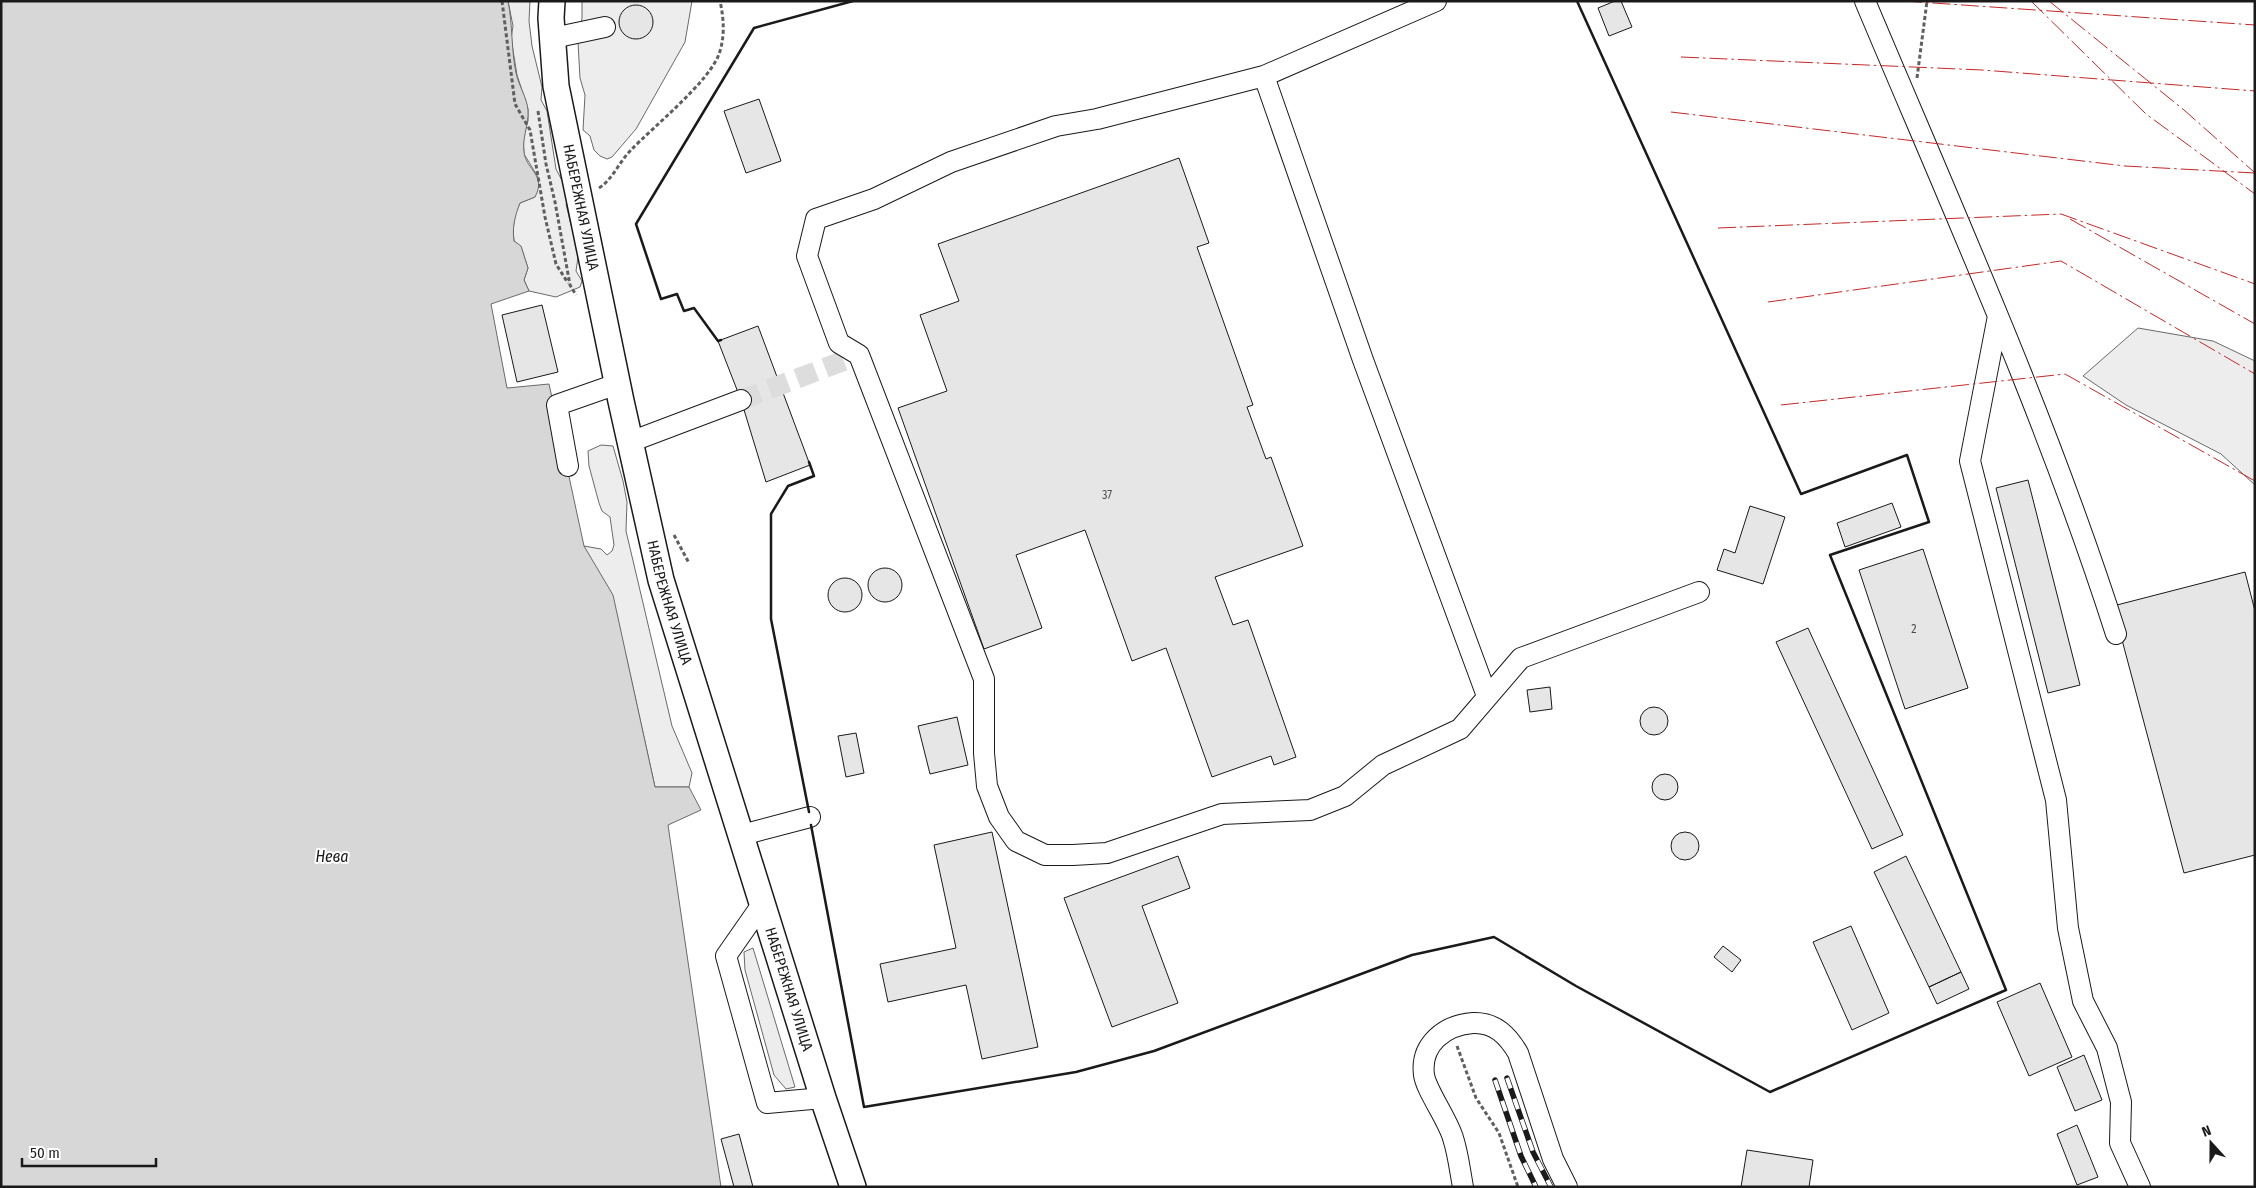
<svg xmlns="http://www.w3.org/2000/svg" width="2256" height="1188" font-family="'Fira Sans Condensed',sans-serif">
<style>
.built{fill:#ededed;stroke:#6a6a6a}
.water{fill:#d7d7d7;stroke:#6a6a6a}
.building{fill:#e6e6e6;stroke:#1a1a1a}
.lines{fill:none;stroke-linecap:round;stroke-linejoin:round}
.minor-tunnel{stroke:#ddd;stroke-width:20;stroke-dasharray:20 10;stroke-linecap:butt}
.minor-casing{stroke:#1a1a1a;stroke-width:22}
.major-casing{stroke:#1a1a1a;stroke-width:28}
.path{stroke:#5f5f5f;stroke-width:3;stroke-dasharray:4 2.5;stroke-linecap:butt}
.minor{stroke:#fff;stroke-width:20}
.major{stroke:#fff;stroke-width:25}
.rail-casing{stroke:#1a1a1a;stroke-width:5.5}
.rail{stroke:#fff;stroke-width:4;stroke-dasharray:11;stroke-linecap:butt}
.wall{stroke:#1a1a1a;stroke-width:2.5}
.power{stroke:#c62828;stroke-width:1;stroke-dasharray:18 4 2.5 4;stroke-linecap:butt}
.labels{text-anchor:middle;stroke-width:4;stroke-linejoin:round;paint-order:stroke}
.number-label{font-size:12px;fill:#4d4d4d}
.street-label{font-size:15px;fill:#1a1a1a;stroke:#fff}
.water-label{font-size:16px;font-style:italic;fill:#1a1a1a;stroke:#fff}
</style>
<rect width="100%" height="100%" fill="#fff"/>
<path class="built" d="M508,1H530L529,21L532,46L542,87L541,100L547,111L556,169L571,198L566,204L571,225L578,235L579,251L576,271L582,281L580,287L556,297L529,291L524,280L528,268L521,247L514,241L513,230L515,214L520,203L535,197L538,177L524,154L523,135L528,121V109L517,75L511,38L513,26Z
M582,1H692L685,42L636,129L612,157L607,159L600,156L594,150L590,136L583,130L585,95L580,78L578,42L582,18Z
M2138,328L2213,341L2255,361V485L2221,454L2126,405L2083,376Z
M601,445L613,446L623,481L627,502L626,531L672,726L692,773L689,787H655L626,656L584,546L601,549L607,555L612,551L614,545L610,517L602,511L599,503L589,466L588,451Z
M753,948L795,1087L786,1089L774,1075L745,970L744,952Z"/>
<path class="water" d="M1,1H508C513,26 511,49 516,73C519,86 527,98 528,110C529,125 522,137 524,152C526,170 547,175 535,197L520,203C515,216 512,227 514,241L521,246L528,268L524,280L529,291L491,304L507,388L549,384L584,546L613,595L655,787H689L701,810L668,825L721,1187H1Z"/>
<path class="building" d="M1615,1H1621L1632,27L1609,36L1598,8Z
M619 22a17 17 0 1 1 34 0a17 17 0 1 1-34 0Z
M759,99L781,161L746,173L724,111Z
M1179,158L1209,243L1197,247L1253,405L1247,407L1266,459L1271,457L1303,546L1215,577L1233,625L1248,620L1296,757L1274,765L1271,756L1212,777L1166,648L1132,661L1085,530L1016,555L1042,628L984,649L898,408L947,391L920,315L959,301L938,244Z
M542,305L558,372L517,382L502,315Z
M758,326L810,465L766,482L741,400L718,341Z
M2028,480L2080,685L2048,693L1996,488Z
M1892,503L1901,527L1845,547L1837,523Z
M1750,506L1785,517L1763,584L1717,570L1724,549L1735,553Z
M1923,549L1968,688L1905,709L1859,570Z
M868 585a17 17 0 1 1 34 0a17 17 0 1 1-34 0Z
M2245,572L2255,611V855L2184,873L2113,606Z
M828 595a17 17 0 1 1 34 0a17 17 0 1 1-34 0Z
M1808,628L1903,835L1872,849L1776,642Z
M1550,687L1552,709L1530,712L1527,690Z
M1640 721a14 14 0 1 1 28 0a14 14 0 1 1-28 0Z
M957,717L968,765L930,774L918,726Z
M856,733L864,773L846,777L838,736Z
M1652 787a13 13 0 1 1 26 0a13 13 0 1 1-26 0Z
M992,832L1038,1047L982,1059L966,985L888,1002L880,964L956,948L934,845Z
M1671 846a14 14 0 1 1 28 0a14 14 0 1 1-28 0Z
M1178,856L1190,888L1142,906L1178,1003L1112,1027L1064,898Z
M1906,856L1961,972L1929,987L1874,872Z
M1851,926L1889,1013L1852,1030L1813,942Z
M1723,946L1741,960L1732,972L1714,957Z
M1961,972L1969,989L1937,1004L1929,987Z
M2040,983L2072,1057L2029,1076L1997,1002Z
M2084,1055L2102,1100L2075,1111L2057,1067Z
M2077,1125L2098,1177L2077,1185L2057,1134Z
M739,1134L753,1187H734L721,1139Z
M1747,1150L1813,1160L1809,1187H1741Z"/>
<g class="lines">
<path class="minor-tunnel" d="M741,400L859,355"/>
<g class="minor-casing">
<path id="minor" d="M1436,1L1264,76L1097,119L1056,126L951,162L874,199L816,219L807,256L839,343L859,355L984,679V753L987,786L999,817L1016,841L1045,855H1073L1107,853L1222,814L1310,810L1345,796L1383,765L1460,729L1521,658L1699,592
M1865,1C1953,210 2047,418 2116,634
M553,38L605,27
M1264,76L1363,360L1487,696
M1998,316L1970,461L2056,800L2068,928L2083,1001L2107,1048L2121,1102L2120,1143L2140,1187
M630,442L741,400
M568,466L557,405L617,384
M742,835L810,817
M763,903L726,956L767,1103L823,1098
M1463,1187C1460,1171 1458,1153 1453,1138C1448,1120 1426,1090 1424,1075C1420,1044 1445,1025 1473,1023C1495,1022 1508,1036 1518,1053L1553,1159L1567,1187"/>
</g>
<g class="major-casing">
<g id="major">
<path id="s1" d="M552,1L551,18L556,86L621,401L661,580L823,1098L853,1187"/>
</g>
</g>
<path class="path" d="M502,1L515,104L530,130L545,217L556,264L568,283
M1917,78L1927,1
M538,111L546,164L555,202L570,285L576,295
M599,188C613,179 619,162 631,150C653,127 709,82 719,54C725,37 724,19 720,1
M674,535L689,563
M1457,1046L1476,1098L1499,1133L1518,1187"/>
<use href="#minor" class="minor"/>
<use href="#major" class="major"/>
<g class="rail-casing">
<path id="rail" d="M1507,1078L1533,1152L1551,1187
M1495,1080L1521,1156L1536,1187"/>
</g>
<use href="#rail" class="rail"/>
<path class="wall" d="M721,340L718,341L694,308L684,311L677,294L661,299L636,224L754,28L853,1
M809,812L771,619V514L788,486L814,476L809,462
M811,825L864,1107L1076,1072L1154,1051L1412,955L1494,937L1576,986L1770,1092L2006,990L1830,555L1929,522L1907,455L1801,494L1577,1"/>
<path class="power" d="M1904,1L2255,25
M2031,1L2146,114L2255,194
M2049,1L2184,110L2254,172
M1681,57L1982,70L2255,91
M1671,112L2125,166L2255,173
M2070,219L2255,324
M1718,228L2061,214L2255,284
M1768,302L2061,261L2255,374
M1781,405L2065,374L2255,481"/>
</g>
<g class="labels">
<g class="number-label">
<text x="1107" y="499">37</text>
<text x="1914" y="633">2</text>
</g>
<g class="street-label">
<text dy="5" stroke="none"><textPath href="#s1" startOffset="209">НАБЕРЕЖНАЯ УЛИЦА</textPath></text>
<text dy="5" stroke="none"><textPath href="#s1" startOffset="614">НАБЕРЕЖНАЯ УЛИЦА</textPath></text>
<text dy="5" stroke="none"><textPath href="#s1" startOffset="1019">НАБЕРЕЖНАЯ УЛИЦА</textPath></text>
</g>
<g class="water-label">
<text x="332" y="862">Нева</text>
</g>
</g>
<rect width="2256" height="1188" fill="none" stroke="#1a1a1a" stroke-width="5"/>
<g transform="translate(2211 1143) rotate(339)" stroke="#ffffff" stroke-width="4" paint-order="stroke">
<path d="M0-4L9 19L0 12L-9 19Z" fill="#1a1a1a"/>
<text y="-8" font-size="14" font-weight="bold" text-anchor="middle" fill="#1a1a1a">N</text>
</g>
<path d="M22 1158v8h134v-8" fill="none" stroke="#1a1a1a" stroke-width="2.5"/>
<text x="30" y="1158" font-size="15" fill="#1a1a1a" stroke="#ffffff" stroke-width="4" paint-order="stroke">50 m</text>
</svg>
